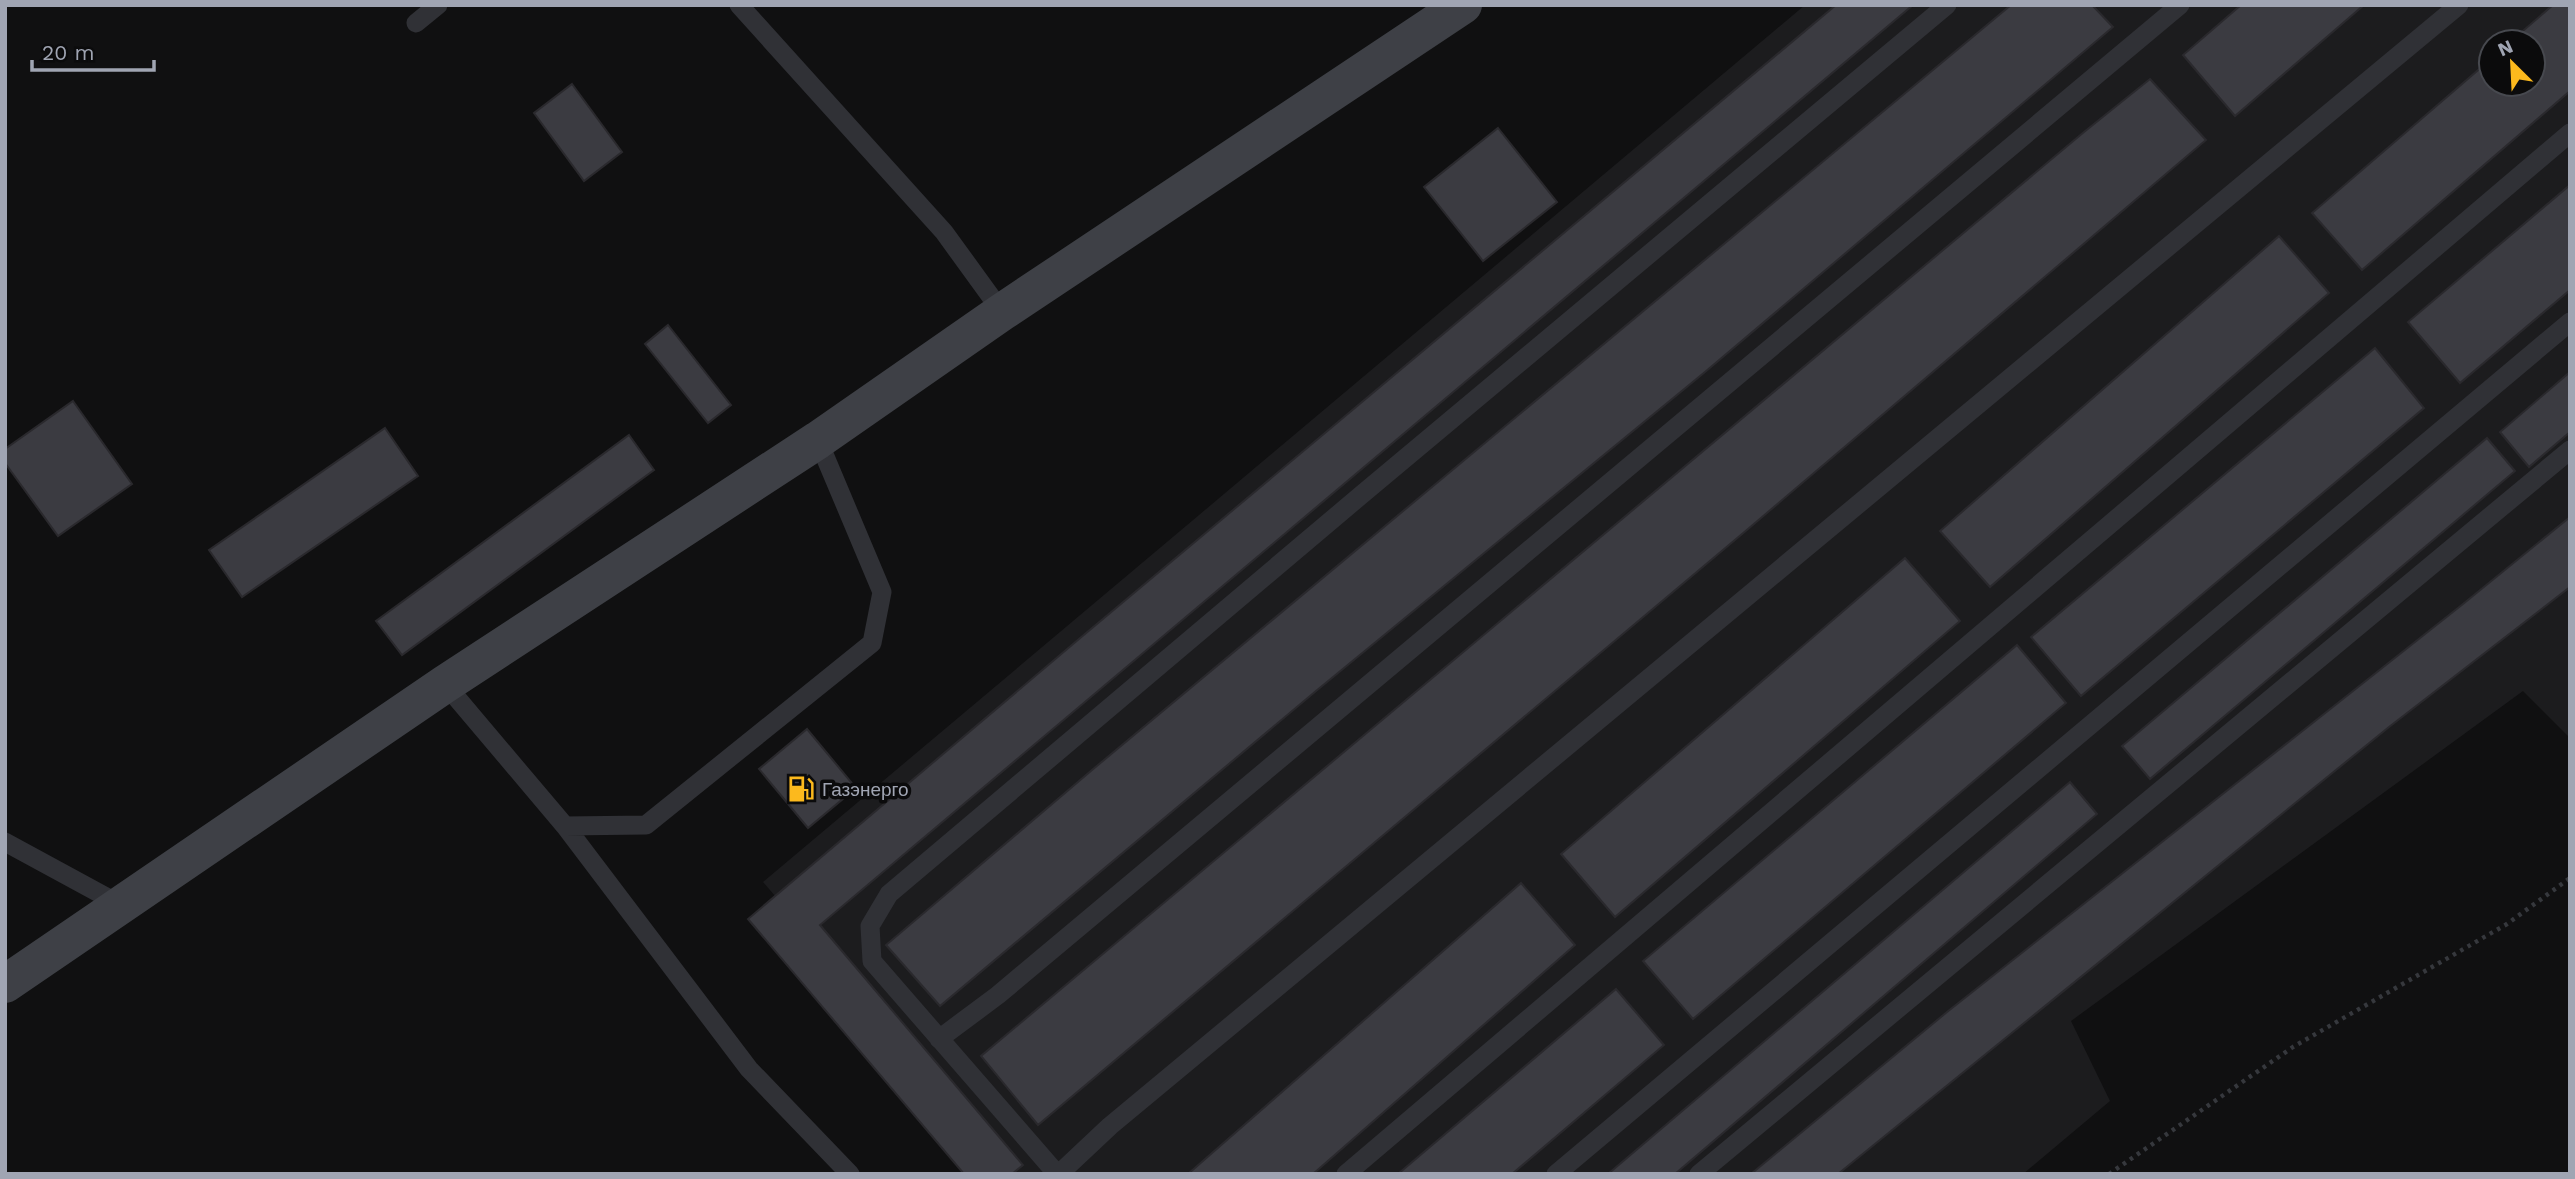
<svg xmlns="http://www.w3.org/2000/svg" width="2575" height="1179" font-family="'Work Sans',sans-serif">
<style>
.built{fill:#1c1c1e;fill-rule:evenodd}
.building{fill:#3b3b41;stroke:#2a292d;stroke-width:2}
.lines{fill:none;stroke-linecap:round;stroke-linejoin:round}
.path{stroke:#36383d;stroke-width:4.5;stroke-dasharray:3.5 5;stroke-linecap:butt}
.lane{stroke:#303136;stroke-width:19}
.secondary{stroke:#3e4046;stroke-width:38}
.labels{text-anchor:middle;stroke-width:7;stroke-linejoin:round;paint-order:stroke}
.poi-label{font-size:19px;fill:#a0a5b3;stroke:#0b0b0c;text-anchor:start}
</style>
<rect width="100%" height="100%" fill="#101011"/>
<path class="built" d="M1805,5H2570V738L2523,691L2071,1021L2110,1101L2023,1174H1015L763,882ZM2491,42H2533V84H2491Z"/>
<path class="building" d="M1836,5H1913L820,925L1023,1165L1012,1174H964L748,919L1079,639Z
M2011,5H2092L2113,27L1705,372L1316,691L940,1006L886,945L1092,770Z
M2241,5H2364L2235,116L2183,55Z
M2553,5H2570V91L2362,270L2312,213L2491,59V84H2533V42H2510Z
M2150,79L2206,140L1748,529L1038,1125L981,1056L2084,132Z
M572,84L622,152L584,181L534,113Z
M1498,128L1557,202L1483,261L1424,187Z
M2570,185V290L2460,383L2408,322Z
M2279,236L2329,293L1990,587L1940,531Z
M668,325L731,405L708,423L645,344Z
M2375,348L2424,408L2081,696L2031,637Z
M2570,372V432L2529,467L2500,432Z
M73,401L132,484L58,536L5,463V449Z
M385,428L418,476L242,597L209,550Z
M629,435L654,470L402,655L376,621Z
M2487,438L2515,471L2150,779L2122,746Z
M2570,517V587L2389,727L1838,1174H1751L1947,1012L2463,604Z
M1905,558L1960,621L1615,917L1561,854Z
M2017,645L2066,703L1693,1019L1643,961Z
M807,729L856,788L808,828L759,769Z
M2070,782L2097,814L1675,1174H1608Z
M1521,883L1575,945L1313,1174H1188Z
M1616,989L1664,1045L1512,1174H1398Z"/>
<g class="lines">
<path class="path" d="M2109,1174L2293,1047L2507,924L2570,878"/>
<path class="lane" d="M739,5L944,232L1002,312
M416,23L438,5
M445,684L565,826L749,1069L850,1174
M565,826L646,825L872,643L882,592L818,440
M5,842L121,905
M939,1039L998,995L2180,5
M1057,1174L872,961L870,926L889,894L1360,496L1947,5
M1059,1174L1110,1126L2459,5
M1346,1174L2570,133
M1556,1174L2570,322
M1699,1174L2570,450"/>
<path class="secondary" d="M5,984L445,684L818,440L1002,312L1463,5"/>
</g>
<defs>
<g id="fuel-bare" transform="scale(2.1)"><path d="M-5.5-6h7V0h2V4h1.3V-2.5L3-4.5l.8-.8L6-3V5H2.5V1h-1V6h-7ZM-4.2-4.7v3.2H.2V-4.7Z" fill="#fcb91d" stroke="#0b0b0c" stroke-width="2.5" paint-order="stroke"/></g>
</defs>
<g fill-rule="evenodd">
<use href="#fuel-bare" x="801" y="789"/>
</g>
<g class="labels">
<g class="poi-label">
<text x="822" y="796">Газэнерго</text>
</g>
</g>
<rect width="2575" height="1179" fill="none" stroke="#a0a5b3" stroke-width="14"/>
<g transform="translate(2512 63) rotate(336)"><circle r="33" fill="#0b0b0c" stroke="#47494f" stroke-width="2"/>
<path d="M0-5L12 26L0 18L-12 26Z" fill="#fcb91d"/>
<text y="-10" font-size="19" font-weight="bold" text-anchor="middle" fill="#a0a5b3">N</text>
</g>
<path d="M32 60v10h122v-10" fill="none" stroke="#a0a5b3" stroke-width="3.5"/>
<text x="42" y="60" font-size="21" fill="#a0a5b3" stroke="#0b0b0c" stroke-width="5" paint-order="stroke">20 m</text>
</svg>
